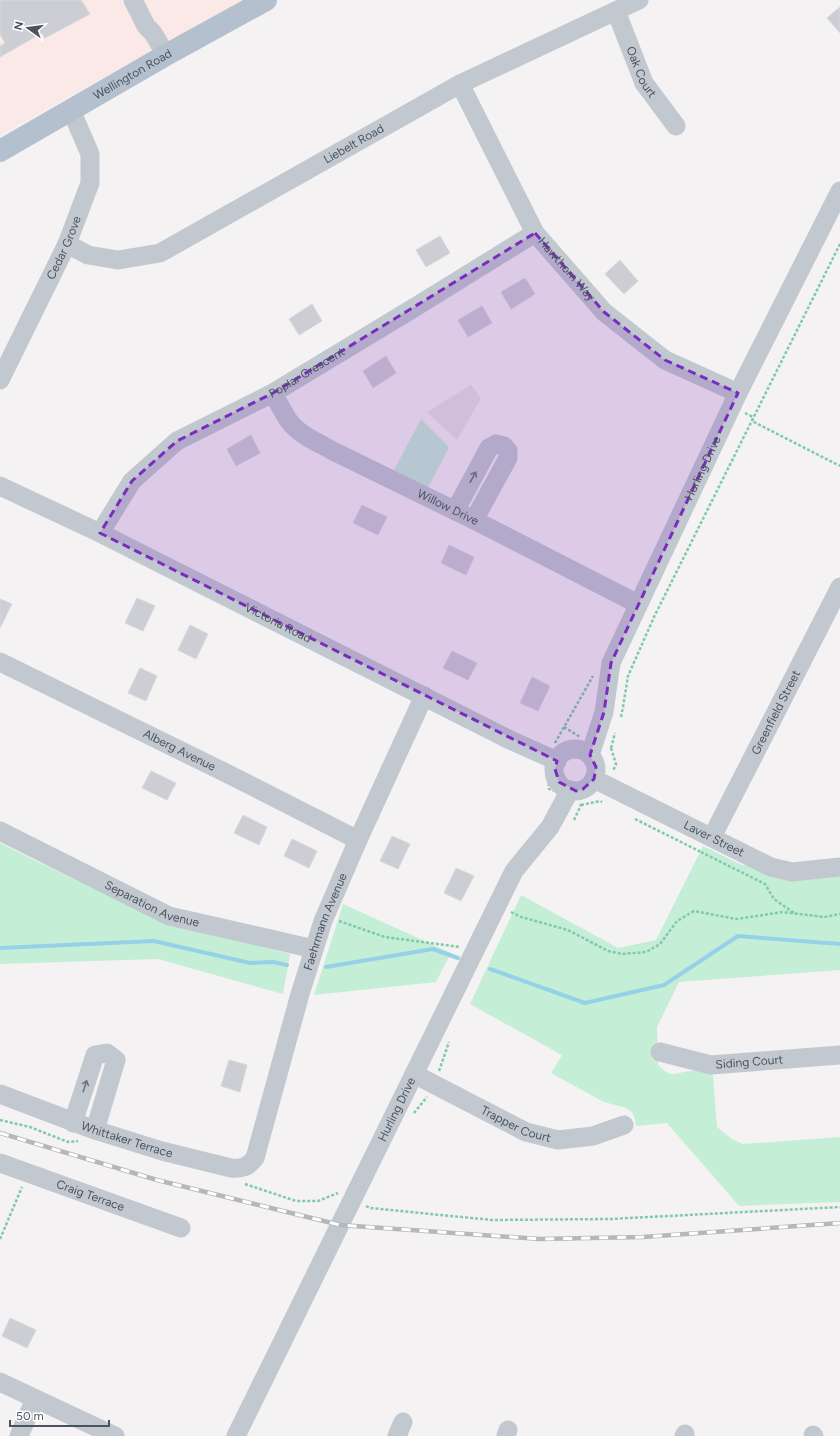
<svg xmlns="http://www.w3.org/2000/svg" width="840" height="1436" font-family="Figtree,sans-serif">
<style>
.education{fill:#e5e3e3}
.medical{fill:#fae9e6}
.green{fill:#c5eed7}
.lines{fill:none;stroke-linecap:round;stroke-linejoin:round}
.stream{stroke:#95d2e7;stroke-width:4}
.building{fill:#ccced4;stroke:#d7d8dd}
.path{stroke:#7ecaa9;stroke-width:2.5;stroke-dasharray:3 2;stroke-linecap:butt}
.minor{stroke:#c1c8cf;stroke-width:19}
.major{stroke:#b4c0ce;stroke-width:22}
.rail-casing{stroke:#b5b7bc;stroke-width:4.5}
.rail{stroke:#fff;stroke-width:3;stroke-dasharray:9;stroke-linecap:butt}
.oneway{stroke:#6e7780}
.marked{fill:#7b2cbf;fill-opacity:0.2;stroke:#7b2cbf;stroke-width:3;stroke-dasharray:8 5;stroke-linejoin:round}
.labels{text-anchor:middle;stroke-width:4;stroke-linejoin:round;paint-order:stroke}
.street-label{font-size:12px;fill:#4b545e;stroke:#fff}
</style>
<rect width="100%" height="100%" fill="#f4f2f2"/>
<path class="education" d="M471,385L481,398L457,440L427,412Z"/>
<path class="medical" d="M0,0H245L0,135Z"/>
<path class="green" d="M421,419L449,447L428,488L394,470Z
M0,843L38,862L162,920L290,954L283,994L158,959L0,964Z
M703,846L742,865L840,875V970L679,982L657,1027L658,1065C672,1078 672,1074 689,1071C696,1070 704,1070 711,1069L713,1077L717,1127L732,1139L743,1144L840,1137V1202L739,1206L667,1123L636,1126L635,1119L632,1112L626,1108L604,1102L551,1073L562,1055L470,1004L521,895L618,948L656,940Z
M343,904L451,953L436,982L314,995Z"/>
<g class="lines">
<path class="stream" d="M0,948L154,941L250,963L273,962L287,965
M326,967L433,949L458,958
M490,969L585,1003L664,985L738,936L840,944"/>
</g>
<path class="building" d="M0,0H81L90,14L45,38L42,33L0,57V46L5,43L0,34Z
M840,7V33L827,18Z
M440,236L450,253L426,267L416,250Z
M620,260L638,281L624,294L605,274Z
M525,278L535,294L511,309L501,292Z
M312,304L322,321L299,335L289,319Z
M482,306L492,323L468,337L458,320Z
M386,356L396,373L373,388L363,371Z
M251,435L260,453L236,466L227,449Z
M362,505L387,517L378,535L353,523Z
M449,545L474,557L466,575L441,563Z
M137,598L155,606L143,631L125,623Z
M0,599L12,604L0,628Z
M190,625L208,634L196,659L178,650Z
M452,651L477,663L468,680L443,668Z
M140,668L157,676L146,701L128,693Z
M532,677L550,686L538,711L520,703Z
M151,771L176,783L167,800L142,788Z
M243,815L267,827L259,845L234,833Z
M392,836L410,844L398,869L380,861Z
M292,839L317,851L309,868L284,856Z
M456,868L474,876L461,901L444,893Z
M229,1060L247,1065L240,1092L221,1086Z
M10,1318L36,1330L27,1348L2,1336Z"/>
<g class="lines">
<path class="path" d="M745,413L753,417L752,421L840,466
M621,717L623,707L628,676L654,617L840,244
M564,727L580,737
M555,743L593,676
M611,748L615,733
M611,748L616,764L613,771
M548,773L549,789L553,791
M581,805L600,801L602,802
M635,819L701,852
M574,820L581,805L579,804
M701,852L765,884L774,899L794,913
M511,912L521,917L568,930L608,951L622,954L646,952L660,944L677,921L694,911L736,919L783,912L824,917L840,914
M339,921L385,937L460,947
M439,1071L449,1042
M414,1113L427,1097
M0,1120L30,1127L68,1142L78,1141
M245,1184L296,1201H318L338,1193
M366,1206L370,1208L492,1220L611,1219L840,1207
M0,1239L22,1187"/>
<g class="minor">
<path d="M133,0L146,26L153,33L166,55"/>
<path id="s1" d="M616,11L644,83L676,126"/>
<path id="s2" d="M460,84L535,233L604,312L665,360L738,393"/>
<path id="s3" d="M67,244L88,255L118,260L160,253L460,84L639,0"/>
<path id="s4" d="M0,380L67,244L90,183V154L71,110"/>
<path id="s5" d="M273,393C278,402 283,412 289,421C299,435 319,443 333,451L474,520L638,604"/>
<path id="s6" d="M0,486L100,533L510,740L557,761"/>
<path d="M455,511L489,448L496,444L504,446L508,451V458L474,520"/>
<path id="s7" d="M100,533L132,481L177,441L273,393L412,309L535,233"/>
<path id="s8" d="M0,662L228,774L358,840"/>
<circle cx="575" cy="770" r="21"/>
<path id="s9" d="M590,755L604,712L611,663L738,393L840,191"/>
<path id="s10" d="M594,779L771,867L792,872L840,867"/>
<path id="s11" d="M0,831L169,916L314,949"/>
<path id="s12" d="M712,837L840,587"/>
<path id="s13" d="M660,1052L711,1065L840,1055"/>
<path id="s14" d="M414,1074L526,1132L558,1140L593,1136L624,1125"/>
<path id="s15" d="M0,1094L95,1130L162,1151L231,1168C242,1169 248,1167 255,1158L300,994L323,921L358,840L424,696"/>
<path d="M73,1123L95,1055L107,1053L116,1060L95,1130"/>
<path id="s16" d="M0,1163L181,1228"/>
<path d="M0,1382L115,1436"/>
<path d="M813,1435L814,1436"/>
<path d="M19,1436L35,1399"/>
<path id="s17" d="M236,1436L514,871L550,827L570,790"/>
<path d="M397,1436L403,1422"/>
<path d="M506,1436L508,1430"/>
<path d="M684,1436L685,1434"/>
</g>
<path class="major" id="s18" d="M0,151L166,55L266,0"/>
<g class="rail-casing">
<path id="rail" d="M0,1133L157,1180L340,1225L540,1239L643,1237L840,1223"/>
</g>
<use href="#rail" class="rail"/>
</g>
<defs><path id="oneway-shaft" d="M-6 0H5M1.5-3L5.5 0L1.5 3" fill="none" stroke-width="1.6" stroke-linecap="round" stroke-linejoin="round"/></defs>
<g class="oneway">
<use href="#oneway-shaft" transform="translate(473 477) rotate(-62)"/>
<use href="#oneway-shaft" transform="translate(85 1086) rotate(-72)"/>
</g>
<path class="marked" d="M535,233L604,312L665,360L738,393L611,663L604,712L590,755L596,767L594,779L583,789L576,791L559,782L555,769L557,761L100,533L132,481L177,441L273,393Z"/>
<g class="labels">
<g class="street-label">
<text dy="4" stroke="none"><textPath href="#s1" startOffset="66">Oak Court</textPath></text>
<text dy="4" stroke="none"><textPath href="#s18" startOffset="153">Wellington Road</textPath></text>
<text dy="4" stroke="none"><textPath href="#s3" startOffset="319">Liebelt Road</textPath></text>
<text dy="4" stroke="none"><textPath href="#s4" startOffset="147">Cedar Grove</textPath></text>
<text dy="4" stroke="none"><textPath href="#s2" startOffset="215">Hawthorn Way</textPath></text>
<text dy="4" stroke="none"><textPath href="#s7" startOffset="268">Poplar Crescent</textPath></text>
<text dy="4" stroke="none"><textPath href="#s9" startOffset="310">Hurling Drive</textPath></text>
<text dy="4" stroke="none"><textPath href="#s5" startOffset="214">Willow Drive</textPath></text>
<text dy="4" stroke="none"><textPath href="#s6" startOffset="310">Victoria Road</textPath></text>
<text dy="4" stroke="none"><textPath href="#s12" startOffset="140">Greenfield Street</textPath></text>
<text dy="4" stroke="none"><textPath href="#s8" startOffset="200">Alberg Avenue</textPath></text>
<text dy="4" stroke="none"><textPath href="#s10" startOffset="134">Laver Street</textPath></text>
<text dy="4" stroke="none"><textPath href="#s11" startOffset="169">Separation Avenue</textPath></text>
<text dy="4" stroke="none"><textPath href="#s15" startOffset="517">Faehrmann Avenue</textPath></text>
<text dy="4" stroke="none"><textPath href="#s13" startOffset="91">Siding Court</textPath></text>
<text dy="4" stroke="none"><textPath href="#s17" startOffset="364">Hurling Drive</textPath></text>
<text dy="4" stroke="none"><textPath href="#s14" startOffset="114">Trapper Court</textPath></text>
<text dy="4" stroke="none"><textPath href="#s15" startOffset="135">Whittaker Terrace</textPath></text>
<text dy="4" stroke="none"><textPath href="#s16" startOffset="96">Craig Terrace</textPath></text>
</g>
</g>
<g transform="translate(28 28) rotate(284)" stroke="#ffffff" stroke-width="3" paint-order="stroke">
<path d="M0-3L7 15L0 10L-7 15Z" fill="#4b545e"/>
<text y="-6" font-size="11" font-weight="bold" text-anchor="middle" fill="#4b545e">N</text>
</g>
<path d="M10 1420v6h99v-6" fill="none" stroke="#4b545e" stroke-width="2"/>
<text x="16" y="1420" font-size="12" fill="#4b545e" stroke="#ffffff" stroke-width="3" paint-order="stroke">50 m</text>
</svg>
